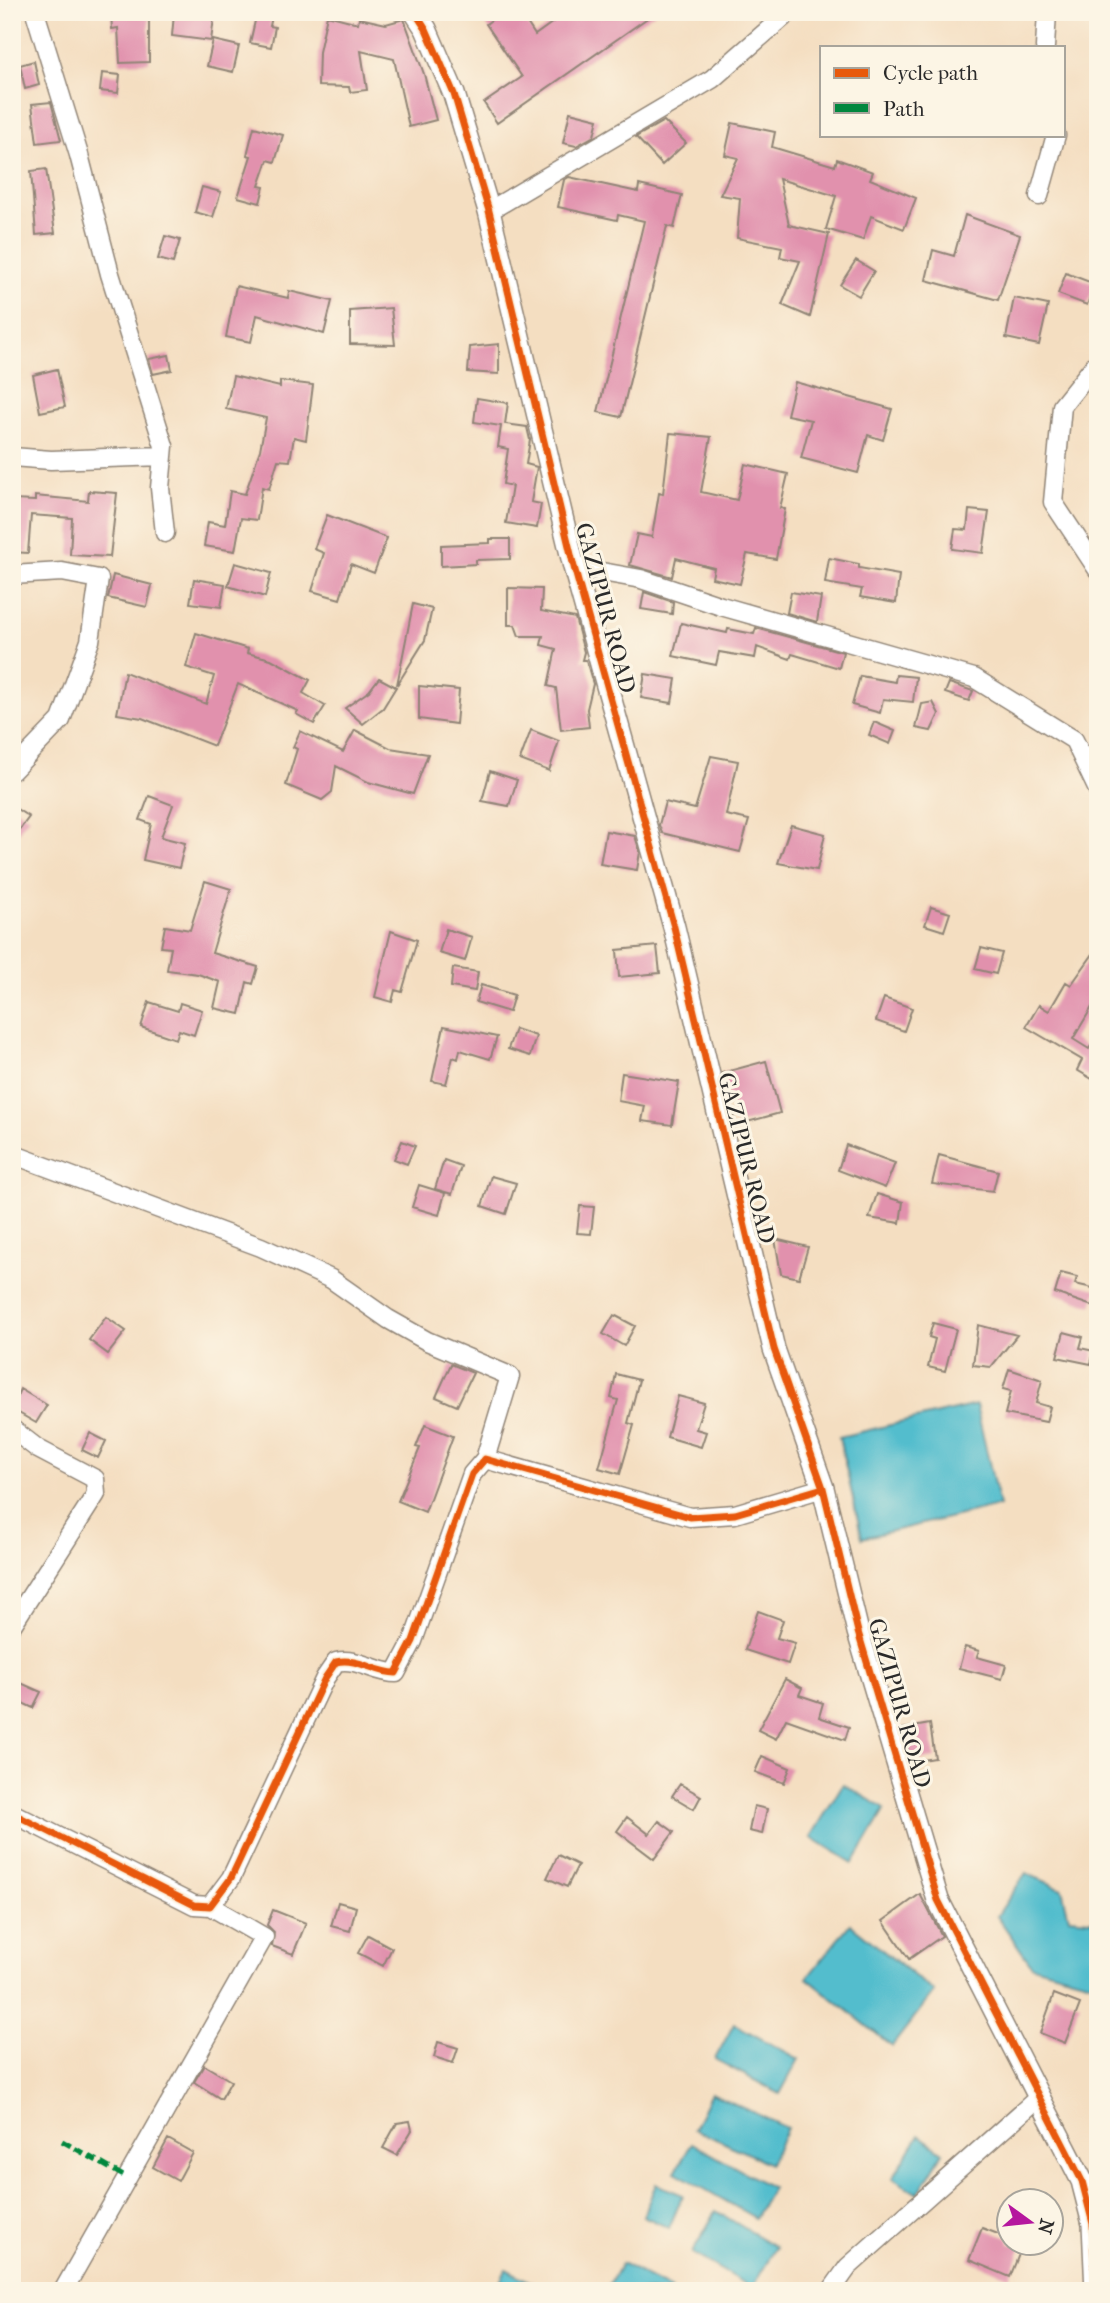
<svg xmlns="http://www.w3.org/2000/svg" width="1110" height="2303" font-family="'IM FELL French Canon',serif">
<style>
.water{fill:#52bdcd;stroke:#3e747c;stroke-width:2}
.building{fill:#e191ad}
.lines{fill:none;stroke-linecap:round;stroke-linejoin:round}
.minor-casing{stroke:#908476;stroke-width:21}
.tertiary-casing{stroke:#908476;stroke-width:24}
.minor{stroke:#fff;stroke-width:18}
.tertiary{stroke:#fff;stroke-width:21}
.quiet{stroke:#00873e;stroke-width:5;stroke-dasharray:10 5;stroke-linecap:butt}
.cycleway-casing{stroke:#fcf5e5;stroke-width:11}
.cycleway{stroke:#e8590c;stroke-width:7}
.labels{text-anchor:middle;stroke-width:6;stroke-linejoin:round;paint-order:stroke}
.street-label{font-size:23px;fill:#2b2b2b;stroke:#fcf5e5}
</style>
<rect width="100%" height="100%" fill="#fcf5e5"/>
<filter id="ink" filterUnits="userSpaceOnUse"><feTurbulence type="fractalNoise" baseFrequency=".0143" numOctaves="2"/><feDisplacementMap in="SourceGraphic" scale="14" xChannelSelector="R" yChannelSelector="G"/><feConvolveMatrix kernelMatrix="1 2 1 2 8 2 1 2 1" color-interpolation-filters="sRGB"/></filter>
<filter id="wash" filterUnits="userSpaceOnUse"><feTurbulence type="fractalNoise" baseFrequency=".00686" numOctaves="4" result="noise"/><feDisplacementMap in="SourceGraphic" scale="28" xChannelSelector="R" yChannelSelector="G"/><feGaussianBlur stdDeviation="1.57" result="paint"/><feColorMatrix in="noise" values="0 0 0 0 0 0 0 0 0 0 0 0 0 0 0 0 0 1.4 0 .05"/><feComposite in="paint" operator="in"/></filter>
<g filter="url(#wash)">
<rect width="100%" height="100%" fill="#f4dec1"/>
<path class="water" d="M976,1405L999,1506L862,1538L839,1437Z
M843,1784L885,1809L853,1863L811,1837Z
M1026,1873L1062,1889L1069,1918L1098,1921V1984L1032,1966L997,1916Z
M850,1924L934,1992L892,2046L807,1978Z
M734,2024L799,2059L780,2094L715,2059Z
M711,2093L787,2128L770,2164L694,2129Z
M919,2135L943,2152L918,2194L893,2178Z
M692,2143L772,2188L755,2218L675,2172Z
M656,2184L683,2195L669,2228L643,2216Z
M716,2211L776,2247L752,2288L692,2253Z
M621,2263L671,2289L670,2291H614L608,2288Z
M506,2269L547,2291H495Z"/>
<g id="blocks">
<path class="building" d="M111,12H149V62L120,63L118,28L112,29Z
M257,12H273L270,26L275,27L271,47L250,43Z
M502,12H520L535,35L567,12H656L497,123L484,103L522,77L486,24Z
M174,14L214,18L211,41L172,36Z
M327,15L358,23L359,18L386,24L404,19L424,74L436,120L409,127L394,59L361,51L367,90L350,92L349,87L318,86L319,52Z
M213,40L239,46L233,72L207,66Z
M34,61L39,85L25,89L20,65Z
M102,73L120,75L118,93L100,91Z
M51,102L61,140L37,143L32,104Z
M570,112L598,119L594,136L576,146L563,143Z
M664,121L686,143L662,165L636,137Z
M732,123L775,132L772,147L835,166L837,159L873,172L870,179L916,198L904,229L871,216L863,240L826,229L836,196L779,179L789,225L829,234L810,317L782,305L800,261L780,257L782,247L737,238L740,198L720,195L738,158L725,155Z
M254,127L283,135L275,162L268,160L259,186L264,187L260,203L238,197L251,156L247,155Z
M46,169L55,233L36,235L31,171Z
M569,177L638,192L639,185L682,195L674,228L667,226L621,417L598,412L644,221L618,215L617,220L558,207L564,180Z
M202,187L221,192L213,217L195,212Z
M965,215L1020,235L998,300L926,280L933,250L954,256Z
M165,236L180,240L173,263L158,259Z
M856,260L874,271L859,296L840,285Z
M1066,273L1095,284L1087,305L1058,294Z
M236,286L288,298L289,291L332,301L324,334L257,315L251,342L226,337Z
M1014,298L1048,305L1039,345L1006,338Z
M391,308L395,345L350,344V311Z
M499,344V374L468,372L470,347Z
M169,355L172,370L153,374L149,359Z
M57,369L65,407L40,412L33,375Z
M233,376L280,387V381L313,385L306,440L294,437L290,461L278,460L269,489L262,487L257,520L241,518L235,551L204,546L208,522L225,525L230,491L245,494L260,450L266,418L226,409Z
M795,382L892,409L883,440L868,435L858,473L801,458L811,420L787,415Z
M477,398L508,403L505,424L527,427L530,440L526,464L537,467L531,502L541,504L537,528L506,523L512,486L503,484L508,449L498,447L501,426L474,422Z
M670,433L711,437L701,492L737,500L745,464L788,474L780,508L785,509L776,559L747,554L740,584L712,578L714,568L676,558L672,577L630,565L637,534L652,537L659,493L663,494Z
M89,491L117,493L110,557L70,555L72,518L31,515L28,553L12,552V500L35,501V496L88,501Z
M969,510L989,512L983,553L952,549L955,529L967,530Z
M327,515L387,538L374,573L351,564L340,599L312,591L324,553L314,549Z
M490,539H510V559L476,560V564L441,566V545L490,543Z
M829,558L859,564V568L899,575L896,603L860,597L862,589L825,583Z
M235,563L271,573L265,597L228,586Z
M113,575L152,585L147,607L108,598Z
M194,579L225,584L221,607L190,603Z
M508,588L542,589L541,611L575,618L584,652L582,660H586L593,684L587,709L589,727L561,730L556,688L548,686L556,649L541,645L543,636H519L515,625H508Z
M644,592L673,602L672,614L641,609Z
M791,592L821,597L817,622L787,613Z
M413,604L432,609L425,640L397,685Z
M681,623L727,633L728,629L754,634L756,628L843,652L839,668L792,654L790,659L757,647L755,658L719,652L716,665L673,656Z
M196,633L248,649L247,653L271,659L310,680L303,693L325,706L314,724L296,714L298,711L238,684L214,746L142,718L117,714L125,672L206,704L214,676L186,667Z
M645,674L676,679L672,703L641,698Z
M896,675L916,677L913,702L883,699L880,713L852,705L860,676L895,682Z
M379,678L396,687L383,708L363,724L345,708L369,691Z
M949,683L973,691L969,701L945,693Z
M419,686L459,690L456,724L419,719Z
M933,702L939,714L931,731L916,728L922,704Z
M874,722L895,731L890,744L869,735Z
M355,730L390,748L428,754L413,794L368,782L336,766L332,792L322,800L286,785L297,749L293,747L300,731L343,752Z
M531,730L559,741L549,771L520,760Z
M711,756L738,761L726,815L749,820L740,852L662,833L659,825L665,802L695,809Z
M490,771L517,780L509,806L482,801Z
M149,796L173,805L161,837L185,843L179,868L143,860L151,824L140,820Z
M12,806L29,817L12,840Z
M791,825L825,834L817,870L778,863Z
M606,831L635,836L640,852L637,870L600,864Z
M205,881L231,889L212,953L258,967L253,984L247,982L240,1014L214,1008L220,982L198,974L167,970L171,948L161,947L165,926L190,930Z
M931,907L950,913L944,931L925,925Z
M446,929L472,937L465,961L439,953Z
M391,931L417,940L402,992L395,990L392,1002L375,997Z
M657,946L660,973L619,977L617,950Z
M1098,947V997L1073,1039L1089,1049L1098,1035V1070L1092,1079L1077,1070L1082,1060L1026,1027L1039,1005L1049,1011L1066,982L1071,985Z
M981,948L1002,953L996,974L975,969Z
M453,968L478,972L475,991L451,987Z
M481,985L514,995L509,1012L476,1002Z
M884,998L912,1008L904,1031L876,1021Z
M149,1002L178,1011L180,1003L202,1010L194,1035L179,1030L176,1039L141,1027Z
M444,1026L497,1037L490,1059L460,1050L458,1059L453,1057L446,1084L432,1081Z
M515,1029L536,1036L530,1056L508,1049Z
M766,1061L780,1113L736,1125L722,1073Z
M622,1073L679,1082L672,1125L642,1121L645,1106L618,1101Z
M402,1141L415,1146L407,1164L394,1159Z
M846,1145L895,1163L885,1188L838,1170Z
M939,1155L998,1171L993,1191L932,1184Z
M444,1160L461,1166L452,1194L435,1189Z
M491,1176L516,1183L506,1214L482,1206Z
M419,1185L445,1193L439,1215L412,1207Z
M877,1194L903,1202L900,1223L869,1218Z
M580,1206L594,1207L591,1234L577,1233Z
M775,1239L808,1247L799,1278L781,1274Z
M1061,1273L1077,1277L1075,1284L1097,1289L1092,1306L1055,1293Z
M614,1315L635,1326L624,1346L603,1334Z
M106,1317L126,1331L108,1354L89,1340Z
M933,1323L956,1329L945,1371L928,1367L935,1339L929,1337Z
M978,1325L1017,1335L991,1367L973,1365Z
M1064,1332L1083,1337L1080,1348L1094,1351L1091,1364L1057,1357Z
M451,1364L473,1373L457,1406L436,1397Z
M1009,1369L1042,1380L1036,1403L1050,1407L1046,1422L1005,1414L1011,1391L1003,1389Z
M616,1374L639,1380L628,1423L634,1425L620,1474L599,1468L618,1400L611,1398Z
M20,1389L47,1405L36,1423L12,1409Z
M678,1396L704,1403L696,1429L706,1432L701,1447L667,1437Z
M425,1425L453,1436L425,1512L398,1501L420,1448L416,1447Z
M90,1433L106,1441L98,1458L82,1450Z
M758,1611L783,1620L777,1638L795,1643L788,1664L745,1650Z
M965,1647L979,1651L977,1657L1006,1665L1002,1679L959,1668Z
M12,1679L41,1692L33,1708L12,1698Z
M785,1679L802,1688L799,1695L823,1703L819,1717L849,1727L845,1740L786,1719L776,1739L758,1730Z
M930,1724L935,1758L911,1762L902,1729Z
M762,1756L790,1768L784,1783L755,1772Z
M680,1784L701,1796L694,1809L672,1796Z
M754,1806L767,1809L762,1834L749,1831Z
M627,1817L649,1834L659,1821L674,1832L654,1859L617,1831Z
M558,1855L578,1865L567,1887L547,1878Z
M920,1894L942,1936L909,1959L883,1921Z
M338,1902L356,1907L350,1931L331,1926Z
M273,1910L306,1923L293,1954L272,1946L274,1932L267,1925Z
M368,1935L392,1948L383,1966L358,1953Z
M1054,1994L1080,2004L1065,2043L1040,2033Z
M438,2042L458,2048L453,2063L434,2057Z
M204,2065L231,2081L221,2099L194,2082Z
M410,2121L412,2130L397,2155L383,2148L397,2123Z
M168,2139L193,2153L178,2181L153,2167Z
M982,2228L1009,2238V2244H1023L1010,2277L969,2260Z"/>
</g>
</g>
<g filter="url(#ink)">
<use href="#blocks" fill-opacity="0" stroke="#908476" stroke-width="2"/>
<g class="lines">
<g class="minor-casing">
<path id="minor" d="M35,12L79,155L110,274L164,446L160,488L165,533
M1045,47L1047,12
M1039,196L1056,135
M489,211L712,79L789,12
M1098,361L1062,406L1053,502L1098,570
M12,457L51,460L163,456
M574,567L641,579L721,606L974,678L1074,740L1098,790
M12,575L62,572L99,579L90,641L61,720L12,771
M12,1154L261,1247L331,1279L388,1319L427,1341L510,1376L485,1459
M12,1429L38,1449L95,1479L96,1494L12,1625
M12,1813L194,1905L210,1906L231,1878L325,1678L336,1662C358,1657 375,1673 396,1673L413,1641L472,1474L485,1459L690,1517L735,1514L823,1488
M63,2291L264,1937L210,1906
M831,2291L848,2267L1038,2098"/>
</g>
<g class="tertiary-casing">
<path id="tertiary" d="M415,12L426,29L454,94L489,211L574,567L674,927L774,1349L823,1488L858,1632L938,1900L1082,2181L1093,2224L1096,2291"/>
</g>
<use href="#minor" class="minor"/>
<use href="#tertiary" class="tertiary"/>
<path class="quiet" d="M62,2141L127,2178"/>
<g class="cycleway-casing">
<path id="cycleway" d="M415,12L426,29L454,94L489,211L574,567L674,927L774,1349L823,1488L858,1632L938,1900L1082,2181L1093,2224L1096,2291
M12,1813L194,1905L210,1906L231,1878L325,1678L336,1662C358,1657 375,1673 396,1673L413,1641L472,1474L485,1459L690,1517L735,1514L823,1488"/>
</g>
<use href="#cycleway" class="cycleway"/>
</g>
</g>
<g class="labels">
<g class="street-label">
<text transform="translate(606 608) rotate(75)" y="8">GAZIPUR ROAD</text>
<text transform="translate(747 1158) rotate(76)" y="8">GAZIPUR ROAD</text>
<text transform="translate(900 1703) rotate(74)" y="8">GAZIPUR ROAD</text>
</g>
</g>
<rect width="1110" height="2303" fill="none" stroke="#fcf5e5" stroke-width="42"/>
<rect x="820" y="46" width="245" height="91" fill="#fcf5e5" stroke="#a8a49b" stroke-width="2"/>
<rect x="834" y="68" width="35" height="10" fill="#e8590c" stroke="#a8a49b" stroke-width="2"/>
<text x="883" y="80" font-size="21" fill="#2b2b2b">Cycle path</text>
<rect x="834" y="103" width="35" height="10" fill="#00873e" stroke="#a8a49b" stroke-width="2"/>
<text x="883" y="116" font-size="21" fill="#2b2b2b">Path</text>
<g transform="translate(1030 2222) rotate(105)"><circle r="33" fill="#fcf5e5" stroke="#a8a49b" stroke-width="2"/>
<path d="M0-5L12 26L0 18L-12 26Z" fill="#b5179e"/>
<text y="-10" font-size="19" font-weight="bold" text-anchor="middle" fill="#2b2b2b">N</text>
</g>
</svg>
